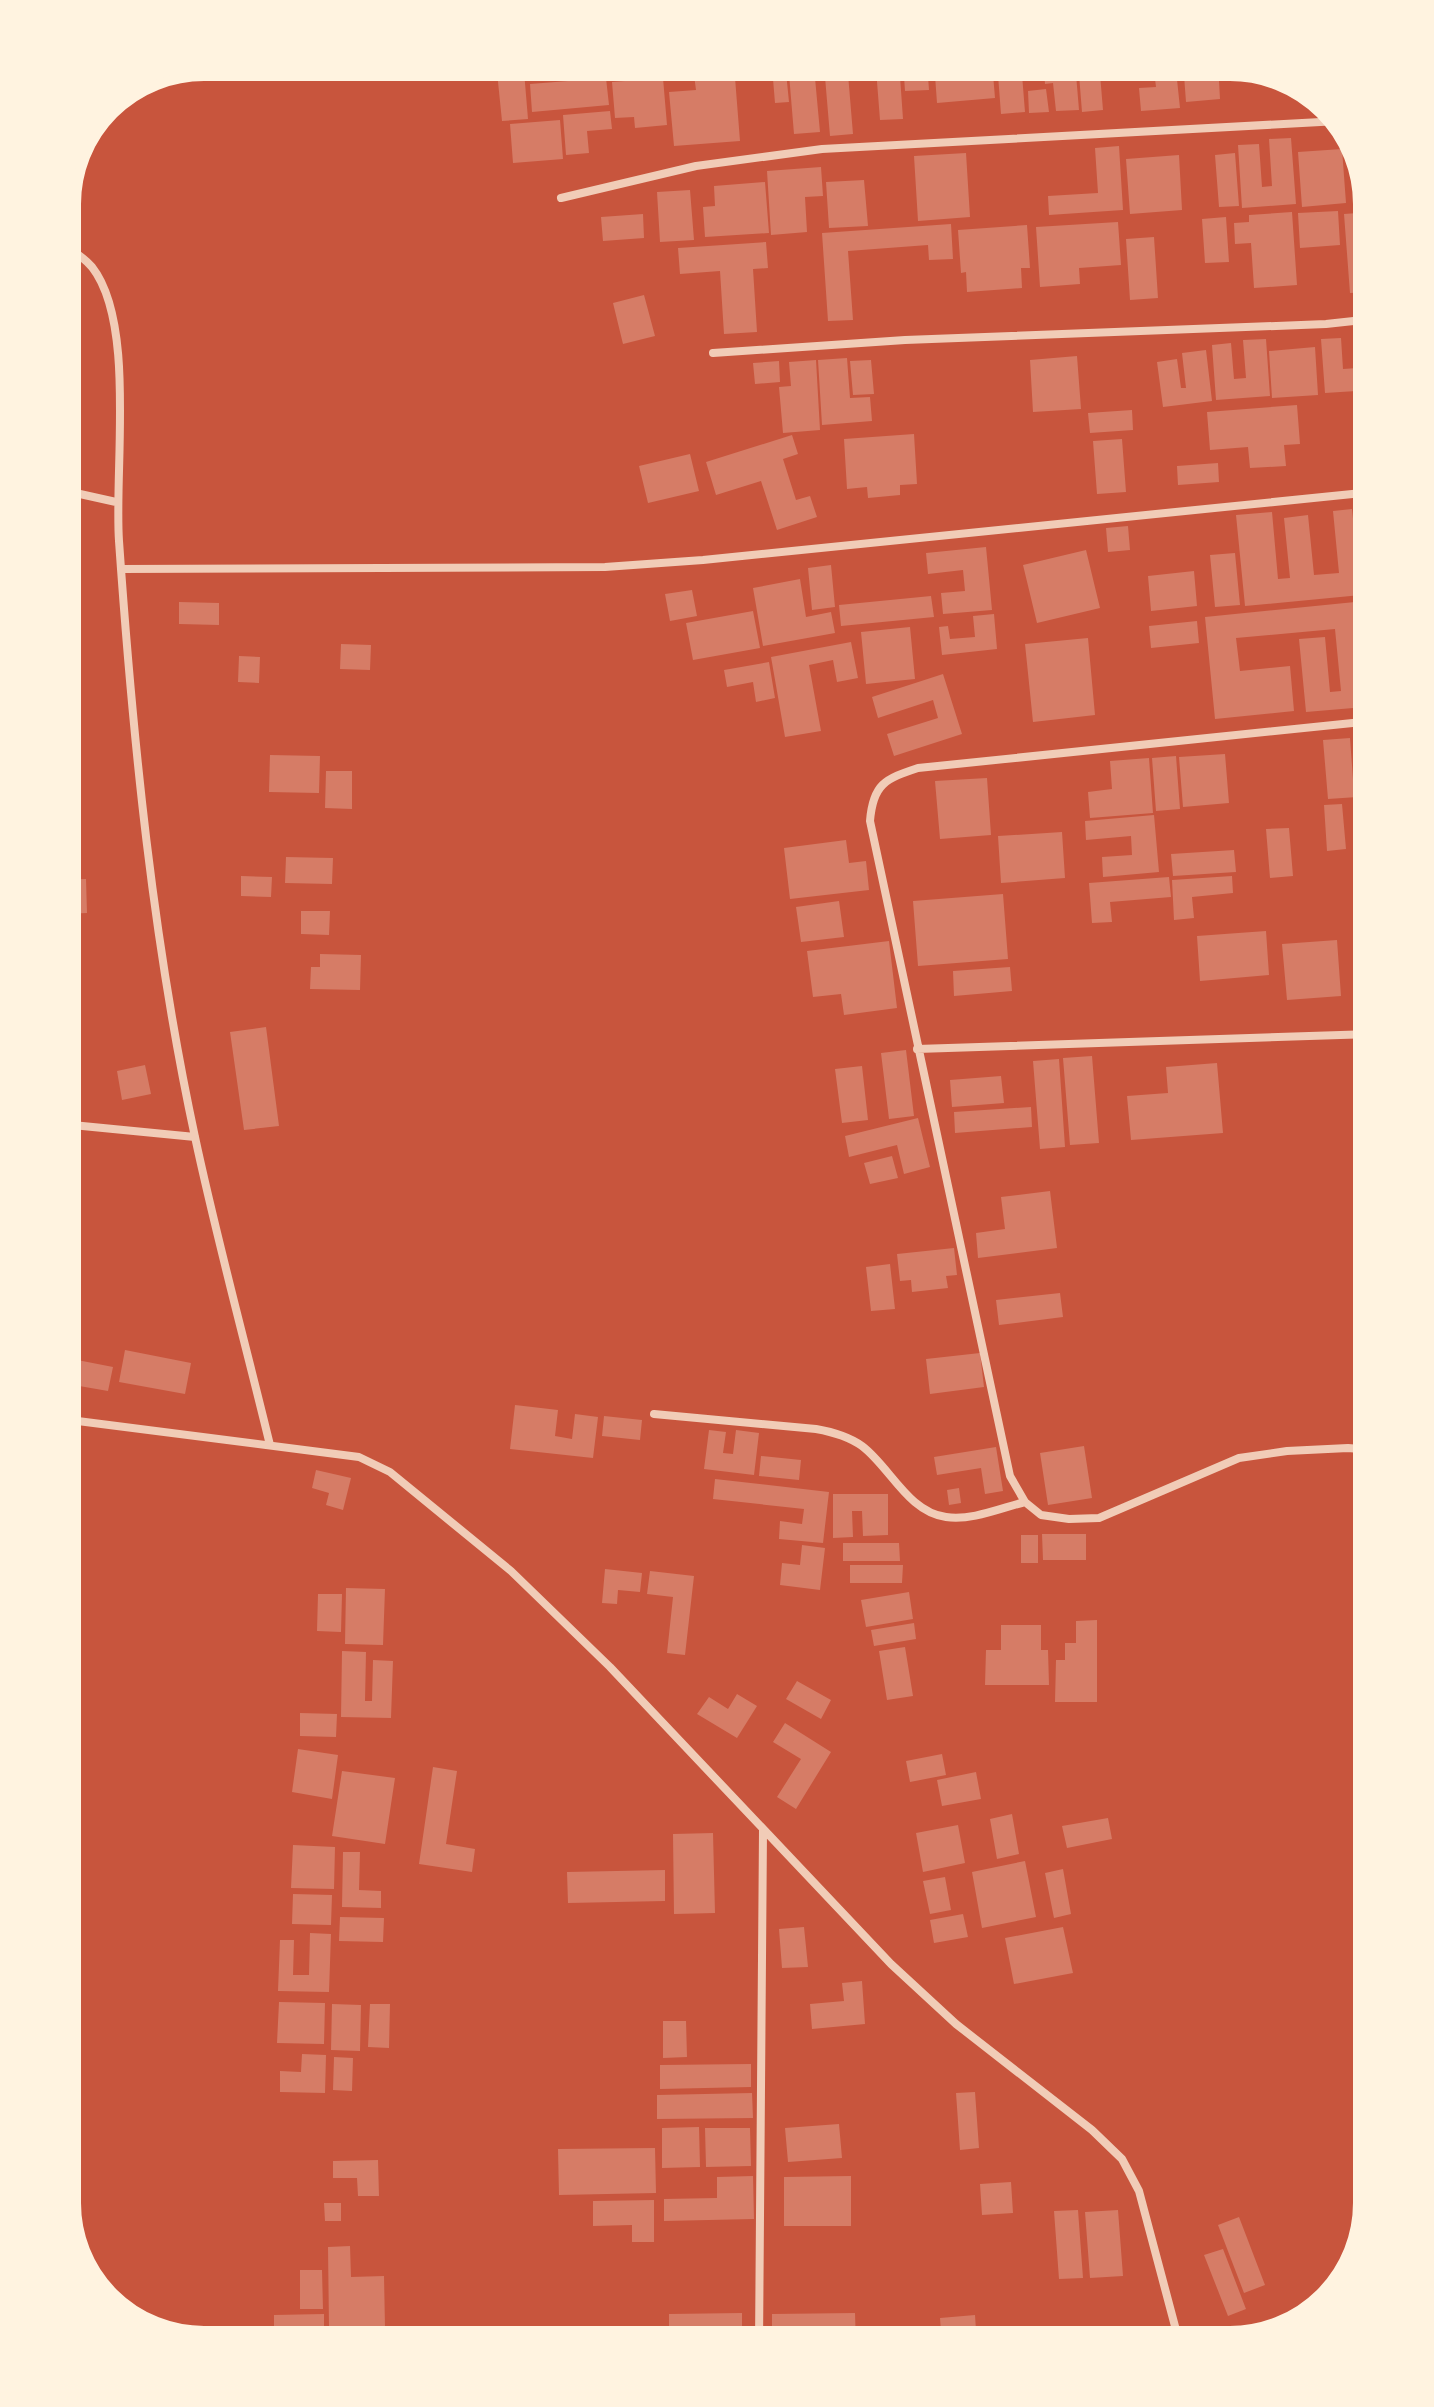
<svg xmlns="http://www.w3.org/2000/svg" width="1434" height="2407" font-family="'Golos Text',sans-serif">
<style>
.building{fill:#d67c66}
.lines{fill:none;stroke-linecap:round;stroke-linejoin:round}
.minor{stroke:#f1ccb7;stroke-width:8}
.rim{fill:none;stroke:#fff3e0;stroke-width:10}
</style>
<rect width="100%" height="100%" fill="#c8553d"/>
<path class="building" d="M752,62H785L789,102L775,103L773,79L754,81Z
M788,62H847L853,134L830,136L825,77L815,78L820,132L794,134Z
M857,62H899L903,119L880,120L876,69L857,71Z
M903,62H927L929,90L905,91Z
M934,62H992L995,98L937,103Z
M997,62H1021L1025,112L1001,114Z
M1043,62H1075L1079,110L1056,111L1053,83L1045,84Z
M1078,62H1099L1103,110L1082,112Z
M1183,62H1229L1231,80L1219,81L1220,99L1186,102Z
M734,65L740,141L674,146L669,92L696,90L693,68Z
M1176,70L1180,108L1141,111L1139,88L1156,87L1154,71Z
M524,71L528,119L502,121L497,72Z
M606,78L609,105L532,112L530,84Z
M663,78L667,125L635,128L634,117L615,118L612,82Z
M1046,89L1049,112L1029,113L1028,91Z
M610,111L612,129L587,131L589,153L566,155L563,115Z
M560,120L563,159L513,163L510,124Z
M1291,138L1296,204L1242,208L1238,145L1259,144L1262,187L1272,186L1269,139Z
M1119,146L1123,210L1049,215L1048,196L1098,193L1095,148Z
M1353,146H1358L1370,195H1356Z
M1342,149L1346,203L1302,207L1298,152Z
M966,153L970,217L918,221L914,156Z
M1235,153L1239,206L1219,207L1215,155Z
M1179,155L1182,210L1130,214L1126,159Z
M821,167L823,196L805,197L807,232L771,235L767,171Z
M864,180L868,226L829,228L826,182Z
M765,182L769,233L705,237L703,207L715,206L714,186Z
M690,190L694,240L660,242L657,192Z
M1338,211L1340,245L1300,248L1298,213Z
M1292,212L1297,285L1254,288L1251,243L1235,244L1234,223L1249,222V215Z
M1372,212V292L1350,293L1344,214Z
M643,214L644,238L603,241L601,217Z
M1226,217L1229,262L1205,263L1202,219Z
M1118,222L1121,265L1079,268L1080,284L1040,287L1036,227Z
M951,224L953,259L929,260L928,245L848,251L853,320L828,321L822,233Z
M1027,225L1030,268H1021L1022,288L967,292L966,272L961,273L958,230Z
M1154,237L1158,298L1130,300L1126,239Z
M766,242L768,268L753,269L757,332L724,334L720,271L680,274L678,248Z
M644,295L655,336L623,344L613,303Z
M1341,338L1343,369L1372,367V390L1325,393L1321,339Z
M1266,339L1270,396L1216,400L1212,345L1231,343L1234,379L1246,378L1243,340Z
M1315,347L1318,395L1272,398L1269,351Z
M1206,350L1212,401L1163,407L1157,362L1177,359L1181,388H1186L1182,353Z
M1077,356L1081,409L1033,412L1030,360Z
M847,358L850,398L870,397L872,421L822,425L818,360Z
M816,360L820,430L783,433L779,387L791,386L789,362Z
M871,360L874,394L853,395L850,361Z
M779,361L780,382L755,384L753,363Z
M1297,405L1300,444L1284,445L1286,466L1250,468L1248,447L1210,450L1207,412Z
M1132,410L1133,430L1090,433L1088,413Z
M914,434L917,484L900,485V495L868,498L867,487L847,489L844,439Z
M792,435L798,454L783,459L796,500L810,496L817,517L777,530L761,481L716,495L706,462Z
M1122,439L1126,492L1097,494L1093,441Z
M690,454L699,491L648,503L639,466Z
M1218,463L1219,482L1178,485L1177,466Z
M1352,509L1361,595L1245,606L1236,515L1272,512L1278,579L1290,578L1284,518L1308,515L1314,575L1339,573L1333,511Z
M1128,526L1130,550L1108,552L1106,528Z
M986,547L992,610L943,614L941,593L965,591L963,570L928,574L926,553Z
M1086,550L1100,608L1037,623L1023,565Z
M1235,553L1240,605L1215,607L1210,555Z
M831,565L835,607L812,610L808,568Z
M1194,571L1197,606L1151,611L1148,576Z
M800,579L806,617L831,612L835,633L763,646L753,588Z
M692,590L697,616L670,621L665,594Z
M931,596L934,617L841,626L839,605Z
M179,602L219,603V625L179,624Z
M1355,602L1365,707L1306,712L1299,639L1325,637L1330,692L1341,691L1335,629L1236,638L1240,671L1290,666L1294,711L1215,719L1205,617Z
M753,611L760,648L693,660L686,623Z
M994,614L997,649L942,655L939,627L948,626L950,639L975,637L973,616Z
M1197,621L1199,643L1151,648L1149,626Z
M910,627L915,679L866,684L861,632Z
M1088,638L1095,715L1033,722L1025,644Z
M851,642L858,678L837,682L833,660L809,665L821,731L785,737L771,657Z
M341,644L371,645L370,670L340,669Z
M239,656L260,657L259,683L238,682Z
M769,662L775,698L756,702L753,682L727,687L724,670Z
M943,674L962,734L894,756L887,734L938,718L933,700L878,718L872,697Z
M1350,738L1353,779L1372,777V796L1328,799L1323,740Z
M1372,738V762L1356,763L1354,740Z
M1225,754L1229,803L1183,807L1179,757Z
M270,755L320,756L319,793L269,792Z
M1176,756L1180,809L1156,811L1152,758Z
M1149,758L1153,813L1090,818L1088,792L1112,789L1110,761Z
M326,771H352V809L325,808Z
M987,778L991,835L940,839L935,781Z
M1342,804L1346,849L1327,851L1324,805Z
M1154,815L1159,872L1103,877L1102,857L1132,855L1131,836L1086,840L1085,821Z
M1289,828L1293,876L1270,878L1266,829Z
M1062,832L1065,878L1001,883L998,836Z
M846,840L849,863L866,861L869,890L790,899L784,848Z
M1234,850L1236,872L1173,876L1171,854Z
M286,857L333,858L332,884L285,883Z
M241,876L272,877L271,897L241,896Z
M1232,876L1233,893L1192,897L1194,918L1174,920L1172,880Z
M1169,877L1171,897L1110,902L1112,922L1092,923L1089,883Z
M86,879L87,913L62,914V880Z
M1003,894L1008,959L918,966L913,901Z
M839,901L844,937L801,942L796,907Z
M301,911H330L329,935L301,934Z
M1266,931L1269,975L1200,981L1197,936Z
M1337,940L1341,996L1287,1000L1282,944Z
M889,941L897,1008L844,1015L841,994L813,997L807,951Z
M320,954L361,955L360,990L310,989L311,967H320Z
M1010,967L1012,991L954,996L953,971Z
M266,1027L279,1126L244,1130L230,1032Z
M1372,1044V1073H1363L1361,1045Z
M906,1050L914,1116L889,1119L881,1053Z
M1092,1056L1099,1143L1070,1145L1063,1058Z
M1059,1059L1065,1147L1040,1149L1033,1061Z
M1217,1063L1223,1133L1131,1140L1127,1096L1168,1093L1166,1067Z
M145,1065L151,1094L122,1100L117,1071Z
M862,1066L868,1120L842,1123L835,1069Z
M1001,1076L1004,1103L952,1107L950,1080Z
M1031,1107L1032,1127L955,1133L954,1112Z
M918,1118L930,1167L904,1174L897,1145L849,1157L845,1136Z
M892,1156L898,1178L870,1184L864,1163Z
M1050,1191L1057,1248L978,1258L976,1233L1005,1229L1001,1197Z
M954,1248L957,1275L946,1276L948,1288L912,1292L911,1280L900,1281L897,1254Z
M890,1264L895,1309L871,1311L866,1267Z
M1060,1293L1063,1317L999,1325L996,1300Z
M125,1350L191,1363L185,1394L119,1382Z
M980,1353L984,1387L930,1394L926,1359Z
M62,1357L113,1367L108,1391L62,1383Z
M515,1405L558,1410L555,1436L572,1439L575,1414L598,1417L593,1458L510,1449Z
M604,1416L642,1420L640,1440L602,1436Z
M709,1430L726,1432L723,1453L733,1454L736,1430L759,1433L754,1475L704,1469Z
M62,1431H77L78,1510H62Z
M1084,1446L1092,1498L1048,1505L1040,1453Z
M996,1447L1003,1491L985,1494L981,1468L937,1475L934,1457Z
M761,1456L801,1460L799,1480L759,1476Z
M316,1470L351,1478L343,1510L326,1505L329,1493L312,1488Z
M715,1479L829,1492L823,1543L779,1539L780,1521L802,1524L804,1509L713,1499Z
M959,1488L961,1503L949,1505L947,1490Z
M833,1494H888V1535L863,1536L862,1511H852L853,1537L833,1538Z
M1042,1534H1086V1560H1043Z
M1021,1535H1038V1563H1021Z
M843,1543H899L900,1561H843Z
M802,1545L825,1548L820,1590L780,1585L782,1563L800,1565Z
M850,1565H903L902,1583H850Z
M605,1569L642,1573L640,1592L618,1590L617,1604L602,1603Z
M650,1571L694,1576L685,1655L667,1653L673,1597L647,1594Z
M346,1588L385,1589L383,1645L345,1644Z
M909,1592L913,1619L866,1627L861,1600Z
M318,1594H342L341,1632L317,1631Z
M1097,1620V1702H1055L1056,1660H1065V1643H1076V1621Z
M914,1623L916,1639L874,1646L871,1630Z
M1001,1625H1041V1650H1048L1049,1685H985L986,1650H1001Z
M73,1626L74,1677H62V1627Z
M905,1647L913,1696L887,1700L879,1651Z
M342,1651L366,1652L365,1701H372L373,1660L393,1661L391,1718L341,1717Z
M797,1681L831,1700L821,1719L786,1699Z
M62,1683H73L74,1732H62Z
M737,1694L757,1706L737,1738L697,1714L709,1697L728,1709Z
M300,1713L337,1714L336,1737L300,1736Z
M785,1723L831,1752L796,1809L777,1797L801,1759L773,1742Z
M298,1749L338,1755L332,1799L292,1792Z
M942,1754L946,1775L910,1782L906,1761Z
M433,1767L457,1771L446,1844L475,1849L472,1872L419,1864Z
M342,1771L395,1778L385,1844L332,1836Z
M976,1772L981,1799L942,1806L937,1780Z
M1012,1814L1019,1854L997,1859L990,1819Z
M1108,1818L1112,1839L1067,1848L1062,1826Z
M958,1825L965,1863L923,1872L916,1833Z
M713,1833L715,1913L674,1914L673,1834Z
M293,1845L335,1847L334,1889L291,1888Z
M343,1852H360L359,1890L381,1891V1908L342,1907Z
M1025,1861L1036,1917L982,1928L972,1872Z
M1063,1869L1071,1914L1054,1918L1045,1873Z
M665,1870V1901L568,1903L567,1872Z
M945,1877L951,1910L930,1914L923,1881Z
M293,1894L332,1895L331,1925L292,1924Z
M963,1914L968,1937L934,1943L930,1920Z
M340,1917L384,1918L383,1942L339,1941Z
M804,1927L808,1967L782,1968L779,1929Z
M1063,1927L1073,1973L1014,1984L1005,1938Z
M310,1933L331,1934L329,1992L278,1991L280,1940H294L293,1975H309Z
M862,1981L865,2024L812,2029L810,2004L844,2001L842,1983Z
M279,2002L325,2003L324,2044L277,2043Z
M332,2004L361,2005L360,2051L331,2050Z
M370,2004H390L389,2048L368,2047Z
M663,2021H686L687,2057L663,2058Z
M302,2054L326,2055L325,2093L280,2092V2071L301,2072Z
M334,2057L353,2058L352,2091L333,2090Z
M751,2064V2087L660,2089V2065Z
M975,2092L979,2148L960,2150L956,2093Z
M752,2093L753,2118L657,2119V2095Z
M839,2124L842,2158L788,2162L785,2128Z
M699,2127L700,2167L662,2168V2128Z
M705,2128H750L751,2166L706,2167Z
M655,2148L656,2193L559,2195L558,2149Z
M378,2160L379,2196H358L357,2178H333V2161Z
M753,2176L754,2219L664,2221V2199L717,2198V2177Z
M851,2176V2226H784V2177Z
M1011,2182L1013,2213L982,2215L980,2184Z
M654,2200V2242H632V2225L593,2226V2201Z
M324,2203H341V2221H325Z
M63,2207H80V2247H72Z
M1078,2210L1083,2278L1059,2279L1054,2211Z
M1118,2210L1123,2276L1090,2278L1085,2212Z
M1239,2217L1265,2285L1244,2293L1218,2225Z
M350,2246L351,2277L384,2276L385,2327H329L328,2247Z
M1223,2249L1246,2309L1228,2316L1204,2255Z
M300,2270H322L323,2309H300Z
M742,2313V2345H669V2314Z
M855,2313L856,2345H836V2333L789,2334V2345H772V2314Z
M324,2314V2345H306V2339H274V2315Z
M975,2315L977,2345H942L940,2318Z
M385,2331V2345H355L354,2332Z"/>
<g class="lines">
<path class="minor" d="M561,198L696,166L822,149L1339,121
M62,245C72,250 85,259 92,267C136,323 114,469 119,541C133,741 153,942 195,1137C217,1240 245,1342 270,1445
M713,353L905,340L1326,324L1372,319
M62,490L116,502
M121,569L605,567L703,560L1372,492
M917,1049L1372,1034
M62,1124L195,1137
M654,1414L816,1429C833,1432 848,1436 862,1446C890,1467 908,1512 946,1517C971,1521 1001,1508 1025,1502
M62,1419L359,1457L390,1472L511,1571L610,1667L891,1964L956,2024L1092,2130L1122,2159L1139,2191L1180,2345
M1372,1450L1348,1448L1287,1451L1239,1458L1099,1518L1069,1519L1041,1515L1025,1502L1010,1476L870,821C873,784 885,779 918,768L1372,721
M759,2345L763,1830"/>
</g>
<path d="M0 0H1434V2407H0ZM204 76H1230A128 128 0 0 1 1358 204V2203A128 128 0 0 1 1230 2331H204A128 128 0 0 1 76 2203V204A128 128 0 0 1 204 76Z" fill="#fff3e0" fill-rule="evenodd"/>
<path class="rim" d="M204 76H1230A128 128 0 0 1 1358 204V2203A128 128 0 0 1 1230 2331H204A128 128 0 0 1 76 2203V204A128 128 0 0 1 204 76Z"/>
</svg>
